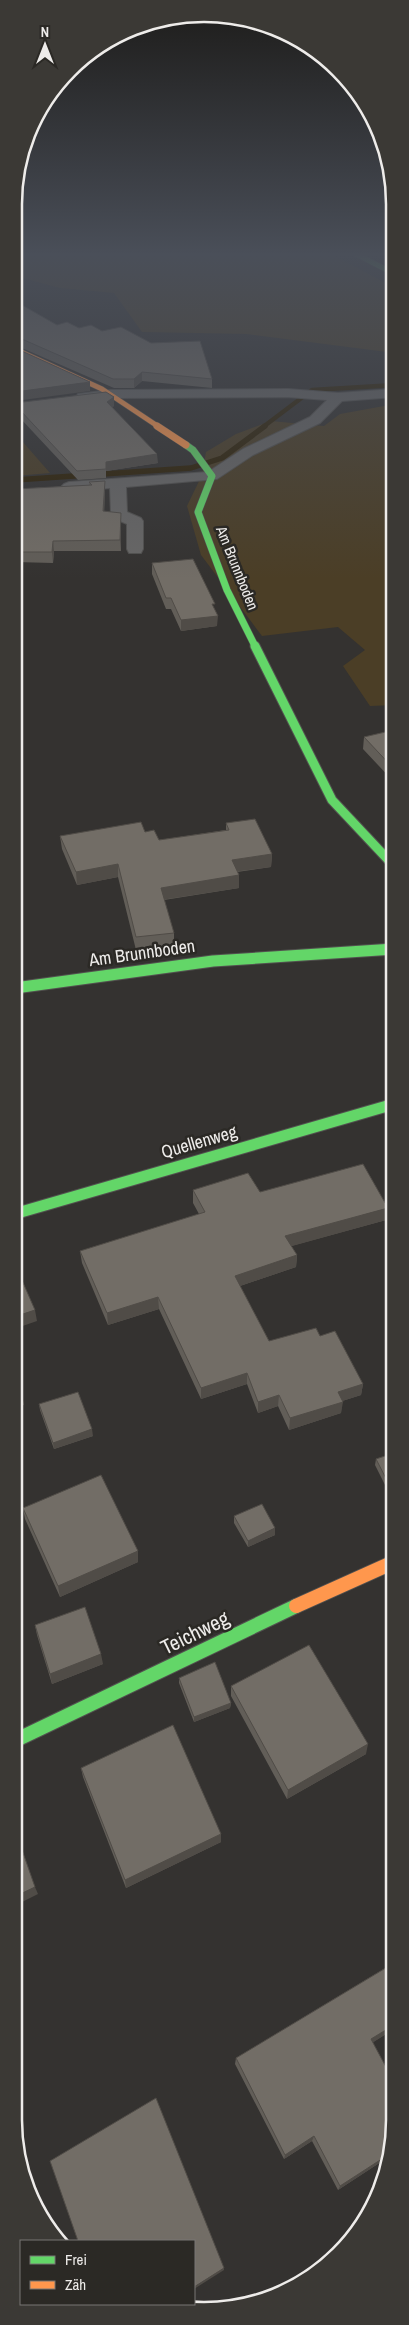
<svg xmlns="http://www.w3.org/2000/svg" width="409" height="2325" font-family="'Archivo Narrow',sans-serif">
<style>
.green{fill:#4b3e26}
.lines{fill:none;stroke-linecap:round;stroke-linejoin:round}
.stream-far1{stroke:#2f2207;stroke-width:4.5}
.stream{stroke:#2f2207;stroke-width:5.5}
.street-casing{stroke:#52514f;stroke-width:2}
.fast-far4-casing{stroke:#52514f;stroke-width:6}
.fast-far3-casing{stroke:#52514f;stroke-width:8}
.fast-far2-casing{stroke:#52514f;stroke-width:11}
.fast-far1-casing{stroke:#52514f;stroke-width:13}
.fast-casing{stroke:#52514f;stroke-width:16}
.slow-far2-casing{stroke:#52514f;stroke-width:6}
.slow-far1-casing{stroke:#52514f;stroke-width:8}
.slow-casing{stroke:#52514f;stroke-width:16}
.street{fill:#686766;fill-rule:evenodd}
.fast-far4{stroke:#63d668;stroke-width:5}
.fast-far3{stroke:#63d668;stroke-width:7}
.fast-far2{stroke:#63d668;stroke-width:9}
.fast-far1{stroke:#63d668;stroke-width:11}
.fast{stroke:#63d668;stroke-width:14}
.slow-far2{stroke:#ff974d;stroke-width:5}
.slow-far1{stroke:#ff974d;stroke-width:7}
.slow{stroke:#ff974d;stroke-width:14}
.wall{fill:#625e58}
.shaded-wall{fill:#504c47}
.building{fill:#726d66;stroke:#504c47}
.labels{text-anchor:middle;stroke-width:5;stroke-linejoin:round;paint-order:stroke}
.far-street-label{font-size:15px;fill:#eeecea;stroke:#2b2925}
.street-label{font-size:18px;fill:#eeecea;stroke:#2b2925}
.near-street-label{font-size:21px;fill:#eeecea;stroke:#2b2925}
.rim{fill:none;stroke:#eeecea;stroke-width:2.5}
</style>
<rect width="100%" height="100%" fill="#343230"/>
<path class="green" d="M15,253H329L395,288V353L246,334L142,332L114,293L60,288L15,276Z
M395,404V705L370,706L343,666L365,650L338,627L262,636L201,555L187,506L202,475L206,452L236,434L271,421L324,426L340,414Z
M15,433L50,473L15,476Z"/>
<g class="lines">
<path class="stream-far1" d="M263,427L312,390L395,385"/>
<path class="stream" d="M15,480L191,468L222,458L265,426"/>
<g class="street-casing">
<path id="street" d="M288,389L338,393L395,389V397L342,401L320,423L253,455L217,479L126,487L127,512L141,518L143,521V549L141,553H129L127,549V524L113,518L111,515L110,488L69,492L64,490L61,487L64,484L69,482L208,472L243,449L310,417L327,400L288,397L110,398L83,401L76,397L78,394L110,390Z"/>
</g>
<g class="fast-far4-casing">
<path id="fast-far4" d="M354,253L395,274"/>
</g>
<g class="fast-far3-casing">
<path id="fast-far3" d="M186,445L193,450L212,476L198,512L227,590L256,648"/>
</g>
<g class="fast-far2-casing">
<path id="fast-far2" d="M255,646L332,800L394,866"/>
</g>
<g class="fast-far1-casing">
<path id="fast-far1" d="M15,988L213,961L394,949
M14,1214L394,1104"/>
</g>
<g class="fast-casing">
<path id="fast" d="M14,1741L296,1606"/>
</g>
<g class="slow-far2-casing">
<path id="slow-far2" d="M15,349L102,389L159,427"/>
</g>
<g class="slow-far1-casing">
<path id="slow-far1" d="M157,426L186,445"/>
</g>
<g class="slow-casing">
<path id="slow" d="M296,1606L394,1562"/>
</g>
<use href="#street" class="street"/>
<use href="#fast-far4" class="fast-far4"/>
<use href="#fast-far3" class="fast-far3"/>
<use href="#fast-far2" class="fast-far2"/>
<use href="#fast-far1" class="fast-far1"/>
<use href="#fast" class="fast"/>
<use href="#slow-far2" class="slow-far2"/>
<use href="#slow-far1" class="slow-far1"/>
<use href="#slow" class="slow"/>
</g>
<path class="wall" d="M15,301L57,325L102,331L212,379V388L142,381L134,388H114L15,345Z
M114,397V406L112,407L158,463L106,471V478L78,480L20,418L16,419L15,418V403Z
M89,482L105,491L104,511L121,524V551H54L53,563L15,562V489L89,485Z
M152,563L215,610L217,626L181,631L171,609H166L152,574Z
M394,730V781H393L363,749L364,737Z
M226,823L272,854L271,867L237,872L239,888L164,900L174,933V946L136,950L118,877L77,885L62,849L60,836L145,832L159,840L226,830Z
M391,1133H394V1155L389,1146Z
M193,1190L260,1192L386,1220L291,1246L297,1255L296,1267L240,1286L269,1341L320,1336L363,1384L361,1395L342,1401L341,1413L289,1430L278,1406L258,1413L247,1384L201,1399L159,1309L108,1325L82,1263L80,1251L199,1214L193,1203Z
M39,1404L93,1436L54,1449L40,1410Z
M394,1453V1503L375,1465L376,1459Z
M23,1508L138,1562L60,1597L25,1519Z
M234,1516L275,1535L248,1547L234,1523Z
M35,1625L103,1664L52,1684L37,1635Z
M179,1678L231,1703L230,1708L194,1722L179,1683Z
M231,1686L366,1754L287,1799L231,1696Z
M81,1768L221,1834V1842L126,1888L83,1777Z
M394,1961V2029L373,2042L394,2145L390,2156L338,2190L312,2141L284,2159L235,2064L236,2058L387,1967L388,1964Z"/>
<path class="shaded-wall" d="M142,372V381L134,388V379Z
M90,382V391L15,401V392Z
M114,397V406L107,411V402Z
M19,409L20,418L16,419L15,410Z
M157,454L158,463L106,471V478V462Z
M105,481V491L104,522L103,511Z
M121,513V551L120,540Z
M53,541L54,551L53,563L52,552Z
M218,616L217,626L181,631V620Z
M272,854L271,867L232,872V860Z
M118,864V877L77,885L76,872Z
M239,875V888L161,900V888Z
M388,1208L386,1220L285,1248V1236Z
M297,1255L296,1267L234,1288L235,1276Z
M158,1297L159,1309L108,1325L107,1313Z
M35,1310L37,1321L14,1329V1317Z
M247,1373V1384L201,1399V1388Z
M363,1384L361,1395L336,1403L338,1392Z
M22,1395L24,1405L14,1408V1397Z
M279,1395L278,1406L258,1413V1402Z
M343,1402L341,1413L289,1430L290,1418Z
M92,1429L93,1436L54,1449L53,1443Z
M275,1528V1535L248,1547V1541Z
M138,1551V1562L60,1597L58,1586Z
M101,1654L103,1664L52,1684L50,1674Z
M231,1703L230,1708L194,1722V1717Z
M368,1744L366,1754L287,1799L288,1790Z
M221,1834V1842L126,1888L125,1880Z
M35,1887L38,1894L14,1906V1897Z
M394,2025V2029L369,2045L371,2039Z
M314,2136L312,2141L284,2159L285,2155Z
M391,2153L390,2156L338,2190L340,2186Z
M224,2268V2270L194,2289V2287Z"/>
<path class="building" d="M15,301L57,325L67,322L79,328L91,325L102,331L121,327L151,343L200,341L212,379L142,372L134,379H113L15,336Z
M15,348L90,382L15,392Z
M106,392L114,397L107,402L157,454L106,462V469L77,471L19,409L15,410V403Z
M105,481L103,511L121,513L120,540L53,541L52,552H15V489L92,485L89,482Z
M193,559L215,604H212L218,616L181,620L171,598H166L152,563Z
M394,730V769L364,737Z
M255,819L272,854L232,860L239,875L161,888L174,933L136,937L118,864L76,872L60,836L141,822L145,832L154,830L159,840L229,830L226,823Z
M391,1133H394V1139Z
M363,1164L388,1208L285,1236L297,1255L235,1276L269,1341L316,1328L320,1336L335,1331L363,1384L338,1392L343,1402L290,1418L279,1395L258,1402L247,1373L201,1388L158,1297L107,1313L80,1251L205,1212L193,1190L248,1173L260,1192Z
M14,1262L35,1310L14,1317Z
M14,1374L22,1395L14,1397Z
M78,1392L92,1429L53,1443L39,1404Z
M394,1453V1494L376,1459Z
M101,1475L138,1551L58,1586L23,1508Z
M262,1504L275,1528L248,1541L234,1516Z
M85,1607L101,1654L50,1674L35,1625Z
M309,1645L368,1744L288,1790L231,1686Z
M215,1662L231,1703L194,1717L179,1678Z
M173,1725L221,1834L125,1880L81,1768Z
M14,1827L35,1887L14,1897Z
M394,1961V2025L371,2039L394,2082V2145L391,2153L340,2186L314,2136L285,2155L236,2058L389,1966L388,1964Z
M156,2098L224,2268L194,2287V2241H78L50,2161Z"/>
<linearGradient id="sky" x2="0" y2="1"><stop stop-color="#1d1c1a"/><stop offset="0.44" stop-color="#4a4f59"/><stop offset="1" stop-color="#4a4f59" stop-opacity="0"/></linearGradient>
<rect width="409" height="579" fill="url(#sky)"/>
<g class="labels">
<g class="far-street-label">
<text transform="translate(237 568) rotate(68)" y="5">Am Brunnboden</text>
</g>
<g class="street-label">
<text transform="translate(142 953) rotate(-8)" y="6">Am Brunnboden</text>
<text transform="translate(199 1142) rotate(-16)" y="6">Quellenweg</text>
</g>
<g class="near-street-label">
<text transform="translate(195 1633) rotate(-26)" y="7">Teichweg</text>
</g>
</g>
<path d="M0 0H409V2325H0ZM204 22H204A182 182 0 0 1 386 204V2120A182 182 0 0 1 204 2302H204A182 182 0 0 1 22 2120V204A182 182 0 0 1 204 22Z" fill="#3b3935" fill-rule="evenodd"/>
<path class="rim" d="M204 22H204A182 182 0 0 1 386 204V2120A182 182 0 0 1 204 2302H204A182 182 0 0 1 22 2120V204A182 182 0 0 1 204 22Z"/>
<rect x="20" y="2240" width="175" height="65" fill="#2b2925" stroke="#797774"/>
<rect x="30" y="2256" width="25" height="8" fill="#63d668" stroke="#797774"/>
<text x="65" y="2265" font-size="15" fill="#eeecea">Frei</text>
<rect x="30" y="2281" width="25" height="8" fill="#ff974d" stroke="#797774"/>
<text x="65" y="2290" font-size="15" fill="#eeecea">Zäh</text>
<g transform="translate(45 45)" stroke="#2b2925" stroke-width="4" paint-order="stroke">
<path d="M0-4L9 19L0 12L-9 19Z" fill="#eeecea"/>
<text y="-8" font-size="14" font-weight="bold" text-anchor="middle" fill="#eeecea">N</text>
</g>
</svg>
